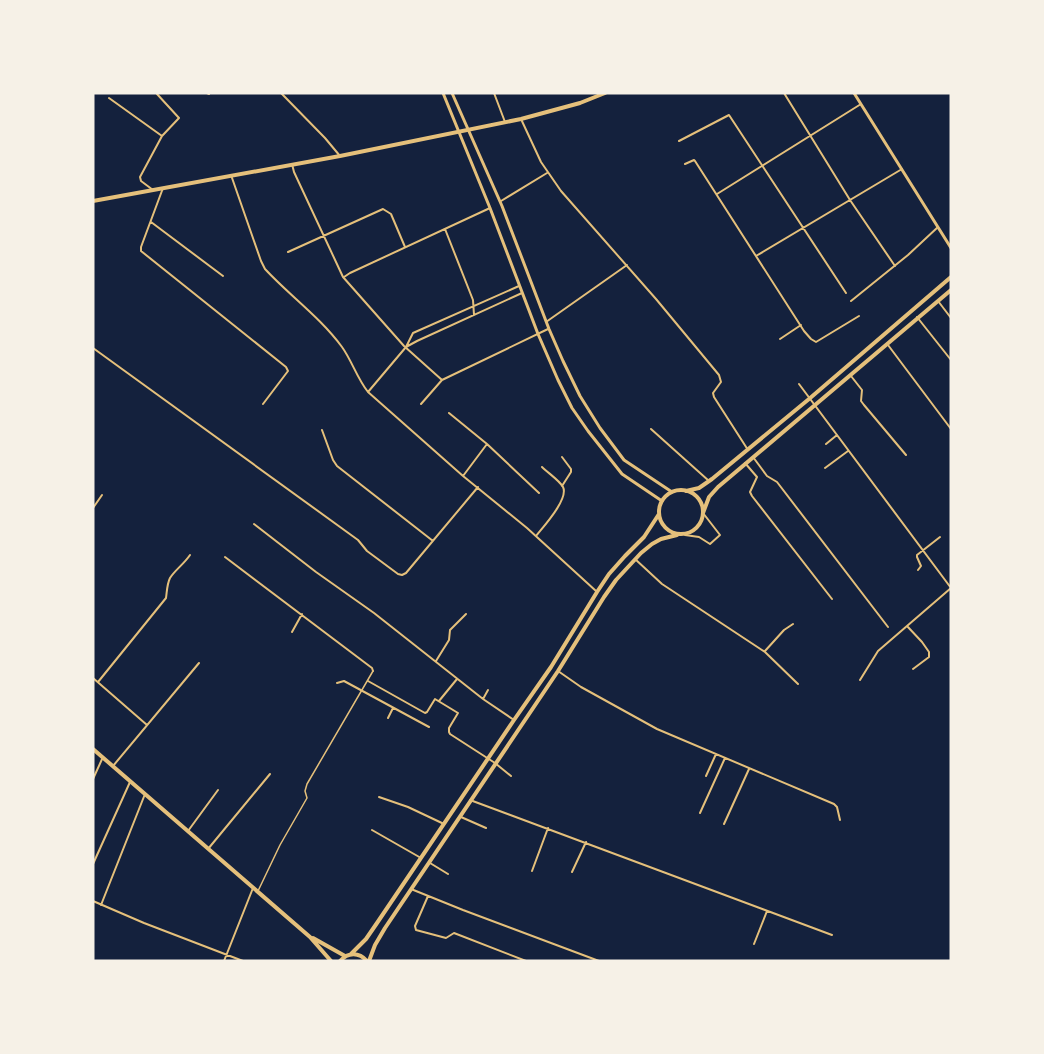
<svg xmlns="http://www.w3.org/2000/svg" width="1044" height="1054" font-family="'Exo 2',sans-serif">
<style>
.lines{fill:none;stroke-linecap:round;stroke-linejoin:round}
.service{stroke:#e5c07b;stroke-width:1.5}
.minor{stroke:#e5c07b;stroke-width:2}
.tertiary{stroke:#e5c07b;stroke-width:3}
.secondary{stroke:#e5c07b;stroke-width:4}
.primary{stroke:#e5c07b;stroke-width:4}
</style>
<rect width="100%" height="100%" fill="#14213d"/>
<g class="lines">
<path class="service" d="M258,891L280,845L307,798L305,791L307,784L373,671"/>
<path class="minor" d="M207,93L209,94
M281,93L325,138L340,156
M494,93L505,122
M784,93L850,200L895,266
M157,94L179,118L162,136
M109,98L162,136L140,177L141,181L153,190
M521,119L541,162L561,191L656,299L719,375L721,382L713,393L714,397L748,450
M679,141L729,115L846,293
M292,164L294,172L343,277L404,346L442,380
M685,164L694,160L695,161L804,331L811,339L816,342L859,316
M231,175L261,261L265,269C290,296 320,317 342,347C352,361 357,378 368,392L463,476L527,528L596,591
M163,188L141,247V251L286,367L288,371L263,404
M717,194L861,104
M501,201L547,173
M151,222L223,276
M445,229L473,300L474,315
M288,252L383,209L391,214L405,247
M756,256L902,169
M344,277L350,273L490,208
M851,301L908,255L938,227
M938,301L951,318
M917,317L951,360
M546,322L627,265
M780,339L801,325
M888,345L951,429
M406,347L417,341L522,293
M93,348L358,540L367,551L398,574L402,575L406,573L478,487
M851,376L862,390L861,401L864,405L906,455
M799,384L951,588
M368,392L406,347L413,333L519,286
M421,404L442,380L548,329
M449,413L487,444L539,493
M651,429L709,481
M322,430L333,460L337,466L433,541
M826,444L837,435
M562,457L571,469V472L562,486
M753,457L767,476L777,482L888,627
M745,463L757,477L750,492L752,496L832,599
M825,468L848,451
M463,476L487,444
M93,508L102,495
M254,524L316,572L374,613L483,699L514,720
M685,535L699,537L710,544L720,535L703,513
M536,536C543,527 569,499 563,487C559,480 548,473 542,467
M225,557L372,668L373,671
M635,559L662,584L765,652L798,684
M93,561V566
M918,570L921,566L917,557V555L940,537
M907,626L922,642L929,652V657L913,669
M292,632L302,614
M765,651L784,630L793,624
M436,661L449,640L450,630L466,614
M558,671L581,687L657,729L834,804L837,807L840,820
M93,678L147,725
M860,680L878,651L951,588
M368,681L425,713L427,712L435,699L458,713L449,728V732L450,734L495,763L511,776
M98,682L166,598C167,591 167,584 170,578C175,570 184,564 190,555
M337,683L344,681L429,727
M483,699L488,690
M439,701L457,679
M388,718L393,708
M113,766L199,663
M706,776L716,754
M93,779L103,757
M379,797L408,807L444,824
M470,800L832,935
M700,813L725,758
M461,817L486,828
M724,824L749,769
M372,830L421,858
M188,831L218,790
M208,849L270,774
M430,863L448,874
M93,864L130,782
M532,871L548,828
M572,872L586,842
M411,889L463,910L599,961
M428,896L415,926L416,930L446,938L454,933L526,961
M93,901L144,923L243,961
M101,905L145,794
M754,944L767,911
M224,961L253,888"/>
<path class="tertiary" d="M443,93L490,208L538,334L558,380L572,408L588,431L622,474L662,501
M452,93L502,206L549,329L563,361L580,396L600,428L624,460L672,492
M854,93L951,248"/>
<path class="secondary" d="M93,201L340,156L521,119L580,103L605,93
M93,749L310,937L331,961
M313,938L345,956"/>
<path class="primary" d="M659 512a22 22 0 1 1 44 0a22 22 0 1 1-44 0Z
M686,491L699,488L712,479L809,399L951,277
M703,513L709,497L718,487L951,290
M351,954L366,939L377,923L514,720L551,667L597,592L609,574L625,556L644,537L659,514
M340,961C348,952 359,952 367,961
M369,961L375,945L385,928L558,671L604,597L616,580L641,553L652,544L661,539L677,535"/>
</g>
<rect width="1044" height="1054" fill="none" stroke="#f6f1e7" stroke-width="189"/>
</svg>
